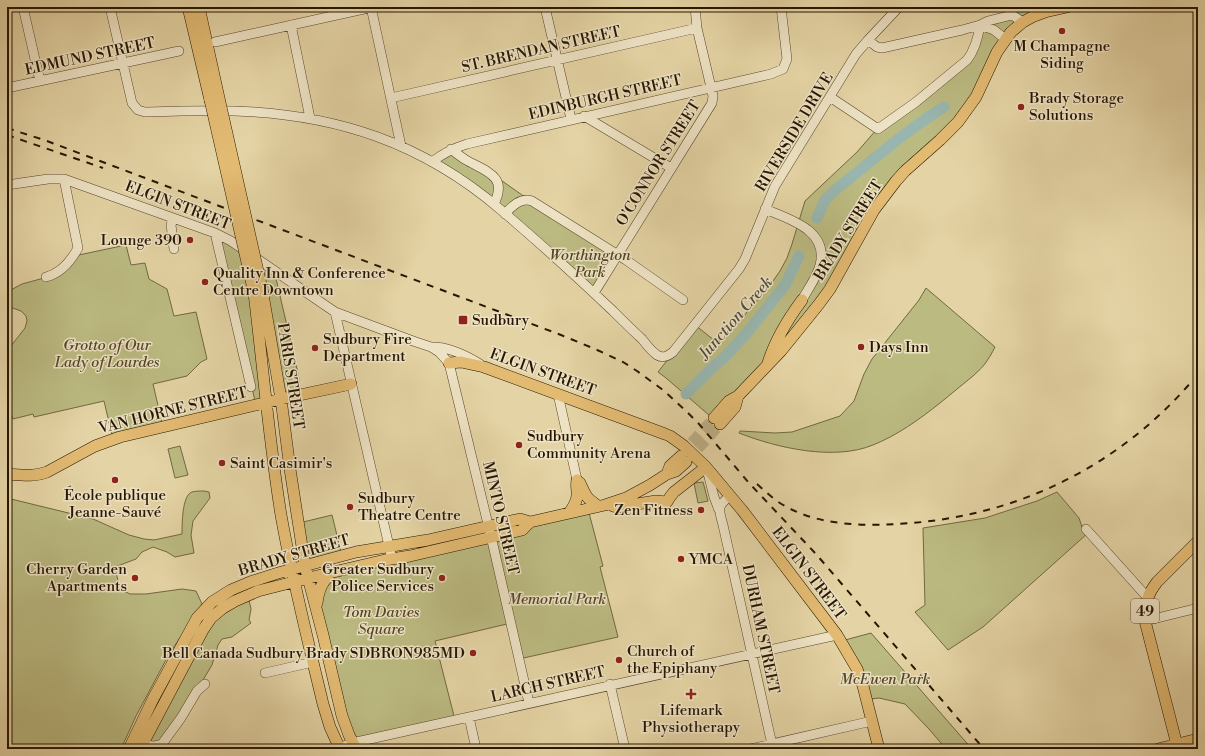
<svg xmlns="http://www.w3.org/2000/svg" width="1205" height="756" font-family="'Libre Bodoni',serif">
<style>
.green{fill:#bbba81;stroke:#706841}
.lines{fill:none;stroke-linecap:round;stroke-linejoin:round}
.river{stroke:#98b6af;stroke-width:11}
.major-tunnel{stroke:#bead83;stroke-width:11;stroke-dasharray:11 5.5;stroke-linecap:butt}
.minor-casing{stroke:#56452a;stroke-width:10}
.major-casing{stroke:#261601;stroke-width:12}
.minor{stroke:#ede2c4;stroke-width:9}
.major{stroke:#e2ba72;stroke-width:11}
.rail{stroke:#261601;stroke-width:2;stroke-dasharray:7 7;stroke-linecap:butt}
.major-bridge-casing{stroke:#261601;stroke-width:12;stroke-linecap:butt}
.major-bridge{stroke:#e2ba72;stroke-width:11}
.poi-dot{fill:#8f2418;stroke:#ede2c4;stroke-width:1.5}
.labels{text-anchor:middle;stroke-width:3;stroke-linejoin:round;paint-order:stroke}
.shield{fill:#ede2c4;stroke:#62533c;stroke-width:1}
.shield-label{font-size:14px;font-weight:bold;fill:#261601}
.poi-label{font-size:15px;fill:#261601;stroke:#ede2c4;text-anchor:start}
.street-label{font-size:15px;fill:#261601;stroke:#ede2c4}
.park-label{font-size:15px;font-style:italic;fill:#534727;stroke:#ede2c4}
.water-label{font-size:16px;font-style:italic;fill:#4e4e3e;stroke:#ede2c4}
</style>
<rect width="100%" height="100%" fill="#e4d3a4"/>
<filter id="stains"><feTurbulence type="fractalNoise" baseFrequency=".005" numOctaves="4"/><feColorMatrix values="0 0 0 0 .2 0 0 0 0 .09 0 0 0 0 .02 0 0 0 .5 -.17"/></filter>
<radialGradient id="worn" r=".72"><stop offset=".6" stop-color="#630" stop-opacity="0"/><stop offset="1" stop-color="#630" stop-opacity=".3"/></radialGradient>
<path class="green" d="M1016,7H1069L1017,28L976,97L905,171L801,329L710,416L666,378L658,372L695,325L719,344L768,288L780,271L787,258L792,244L805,201L857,152L877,129L966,60L979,31L1011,15Z
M452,149L495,176L532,202L618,254L594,294L505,214L432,163Z
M212,235L241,251L252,298L262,404L256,405L232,304Z
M126,245L131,265L145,263L149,279L167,289L174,316L196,312L207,359L201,362L187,376L153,384L163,427L113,439L104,401L34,417L33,414L13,419L11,414L7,411V351L25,328L27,321L26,316L21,311L7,306V292L22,284L55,275L74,256Z
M261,262L274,270L298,373L301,395L282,399Z
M926,288L995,347C992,353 988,360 984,365C981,369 977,372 973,376C962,385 951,394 940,403C920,419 896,436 873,445C834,461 777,448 739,433L740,431L775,433L792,432L840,416L854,401L864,374L872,359L919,300Z
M180,446L188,475L175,478L168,449Z
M703,482L708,501L698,503L694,483Z
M204,491L209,492L210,498L193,521L191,535L194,553L175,557L167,552L153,547L142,552L136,559L115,567L118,581L117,588L130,594H146L182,589L196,591L202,604L168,656L136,716L121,749H7V498L93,519L129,535L144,539L154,540L182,534C182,525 182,495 192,492C195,491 201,491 204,491Z
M1057,492L1079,518L1082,527L1088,533L983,627L948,650L915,612L925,605L923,528L985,518L1037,501Z
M588,509L603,566L600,567L618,637L519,659L511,623L435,641L455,720L353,743L318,597L333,572L530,522Z
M332,515L342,556L306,565L299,523Z
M248,596L251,609L249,620L251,623L232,637L222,639L218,645L212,665L203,680L204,685L163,744L148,747L157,716L203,630Z
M871,633L972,749H946L929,729L905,704L879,698L871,699L845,640Z"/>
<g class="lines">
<path class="river" d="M1020,9L1022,7
M817,218L825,200L835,190C871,162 905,131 944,107
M686,394L711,369L727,355L750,329L785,285L799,256"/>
<path class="major-tunnel" d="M681,455L714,418
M687,461L720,424"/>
<g class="minor-casing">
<path id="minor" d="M23,7L40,81
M110,7L132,103L138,110L145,112C175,111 204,110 234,111C336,114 423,143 501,210C540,243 577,277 613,311C623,321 632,330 642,339C646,344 651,351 657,355C663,359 668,356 673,352L739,269L745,259L775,186L856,54L868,40L899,7
M371,7L401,146
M545,7L571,119
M291,25L310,118
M980,25L994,30L1005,39
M868,40L877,47L882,48L962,30L980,25L988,21L1012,15L1023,22
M215,42L373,7
M7,88L179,51
M830,97L878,129L916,102L967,60C975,50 978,38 980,25
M391,98L697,28
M584,116L671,168
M451,149C456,153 461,157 466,160C487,172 508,176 494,204
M432,162C443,153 454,148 467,144L771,74L783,69L787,59L781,7
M7,185L48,179H64L215,233L231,241L335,312L413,341L431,347L439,352L449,363L493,545L529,703
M765,209C789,219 829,230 820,265C817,277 808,289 802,300
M505,214C512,206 521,197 532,201L626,260L683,300
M173,219L171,225L174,249
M215,233L251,387
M46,277C61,273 71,261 78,248L64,179
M594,293L712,103L713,96L697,28L695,7
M335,312L392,559
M433,347C449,347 467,356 480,364
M558,394L577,480
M707,469L714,497L719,510
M730,496C716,507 719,509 723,525L773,749
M1086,529L1148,598
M1145,621L1198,608
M265,673L313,662
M610,684L625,749
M469,717L476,749
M142,745L154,746L162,744L181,718L197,691L205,684
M336,749L352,743L837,635
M750,749L872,721"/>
</g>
<g class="major-casing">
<path id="major" d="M188,7L210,100
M199,7L219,98
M262,289L281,399L290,469L305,566L323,635L342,716L349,735L356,749
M254,293C263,367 269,441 281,515C292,578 308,641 323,704L330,727L340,749
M449,363L461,362L484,367L665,434L670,436L684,446L706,467L742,510L837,635L857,669L863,686L879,749
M768,363C775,340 788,319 802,300
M714,418L729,401L738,396L781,351L819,304L830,289L874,210L896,181L905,171L940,140L958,122L976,97L997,52L1011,32L1023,22L1034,16L1045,12L1067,7
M720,424L735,407L738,396
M7,474C21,475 34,477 47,472L95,446L120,437L281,399L351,384
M667,474L670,466L681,456
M580,483C586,496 586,498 598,506
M613,506L618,507L656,501L667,502L670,497L674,492L706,467
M569,513C573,507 578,501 577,493C577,488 576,485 577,480
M317,603C319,588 322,582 333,572
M1177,745L1145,621C1145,604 1147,595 1157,582L1198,541
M129,749L153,699L197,618L212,602L231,590L250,582L278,573L356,552L428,540L520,519L530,522L605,505L626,498L650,485L667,474L676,471L686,462
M140,749L203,630L211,618L223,608L235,601L258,591L325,574L385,560L410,556L522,530L530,522
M1158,749L1198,739"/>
</g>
<use href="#minor" class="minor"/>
<use href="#major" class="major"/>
<path class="rail" d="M7,128L47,141L561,335L595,349L623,362L637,371L663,390L686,411L699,424L749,483L816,554L984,749
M7,135L103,168
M757,484C766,492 774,500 785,506C818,525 860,526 897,524C1016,518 1122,466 1198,374"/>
<g class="major-bridge-casing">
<path id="major-bridge" d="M219,98L262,289
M210,100L254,293"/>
</g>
<use href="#major-bridge" class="major-bridge"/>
</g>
<g class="poi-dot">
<circle cx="1062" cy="31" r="4"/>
<circle cx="1021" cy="107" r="4"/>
<circle cx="190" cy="240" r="4"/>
<circle cx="205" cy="282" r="4"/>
<rect x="458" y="315" width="10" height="10" rx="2"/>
<circle cx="861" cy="347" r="4"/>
<circle cx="315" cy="348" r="4"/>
<circle cx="519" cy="445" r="4"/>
<circle cx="222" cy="463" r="4"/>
<circle cx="115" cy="480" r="4"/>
<circle cx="350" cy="507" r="4"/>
<circle cx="701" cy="510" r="4"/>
<circle cx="681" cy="559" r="4"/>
<circle cx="135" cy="578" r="4"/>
<circle cx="442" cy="578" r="4"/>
<circle cx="473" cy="653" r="4"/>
<circle cx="619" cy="660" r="4"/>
<path d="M689 688h4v4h4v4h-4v4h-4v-4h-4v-4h4z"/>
</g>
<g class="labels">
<rect class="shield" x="1131" y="599" width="28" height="24" rx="3"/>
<g class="shield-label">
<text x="1145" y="616">49</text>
</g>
<g class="poi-label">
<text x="1062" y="51" text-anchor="middle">M Champagne<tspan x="1062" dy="17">Siding</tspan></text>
<text x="1029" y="103">Brady Storage<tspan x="1029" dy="17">Solutions</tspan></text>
<text x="182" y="245" text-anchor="end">Lounge 390</text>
<text x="213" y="278">Quality Inn &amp; Conference<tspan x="213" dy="17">Centre Downtown</tspan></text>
<text x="472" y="325">Sudbury</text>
<text x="323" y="344">Sudbury Fire<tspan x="323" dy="17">Department</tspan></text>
<text x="869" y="352">Days Inn</text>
<text x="527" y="441">Sudbury<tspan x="527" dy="17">Community Arena</tspan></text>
<text x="230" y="468">Saint Casimir's</text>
<text x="115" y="500" text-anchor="middle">École publique<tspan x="115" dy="17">Jeanne-Sauvé</tspan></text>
<text x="358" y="503">Sudbury<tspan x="358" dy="17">Theatre Centre</tspan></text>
<text x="693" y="515" text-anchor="end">Zen Fitness</text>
<text x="689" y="564">YMCA</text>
<text x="127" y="574" text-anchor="end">Cherry Garden<tspan x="127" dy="17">Apartments</tspan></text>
<text x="434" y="574" text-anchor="end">Greater Sudbury<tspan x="434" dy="17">Police Services</tspan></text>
<text x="627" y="656">Church of<tspan x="627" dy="17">the Epiphany</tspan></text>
<text x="465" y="658" text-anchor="end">Bell Canada Sudbury Brady SDBRON985MD</text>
<text x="691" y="715" text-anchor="middle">Lifemark<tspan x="691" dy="17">Physiotherapy</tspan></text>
</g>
<g class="street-label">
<text transform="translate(541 49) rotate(-13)" y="5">ST. BRENDAN STREET</text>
<text transform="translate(90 56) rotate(-12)" y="5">EDMUND STREET</text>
<text transform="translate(605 97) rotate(-13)" y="5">EDINBURGH STREET</text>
<text transform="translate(794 132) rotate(-59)" y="5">RIVERSIDE DRIVE</text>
<text transform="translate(658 163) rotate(-58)" y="5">O'CONNOR STREET</text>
<text transform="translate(178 205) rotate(21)" y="5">ELGIN STREET</text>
<text transform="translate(848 230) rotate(-58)" y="5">BRADY STREET</text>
<text transform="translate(543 372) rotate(20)" y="5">ELGIN STREET</text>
<text transform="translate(291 376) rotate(81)" y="5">PARIS STREET</text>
<text transform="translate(173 410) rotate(-14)" y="5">VAN HORNE STREET</text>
<text transform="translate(501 518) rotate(77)" y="5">MINTO STREET</text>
<text transform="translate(294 555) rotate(-16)" y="5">BRADY STREET</text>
<text transform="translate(809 573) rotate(53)" y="5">ELGIN STREET</text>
<text transform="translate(761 629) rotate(78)" y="5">DURHAM STREET</text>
<text transform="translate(548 684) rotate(-13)" y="5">LARCH STREET</text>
</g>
<g class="park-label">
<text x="590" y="260">Worthington<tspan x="590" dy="17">Park</tspan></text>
<text x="107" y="350">Grotto of Our<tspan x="107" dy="17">Lady of Lourdes</tspan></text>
<text x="557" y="604">Memorial Park</text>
<text x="381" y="617">Tom Davies<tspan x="381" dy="17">Square</tspan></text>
<text x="885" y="684">McEwen Park</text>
</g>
<g class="water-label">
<text transform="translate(735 317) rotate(-49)" y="6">Junction Creek</text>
</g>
</g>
<rect width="1205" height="756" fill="none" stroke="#e4d3a4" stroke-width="24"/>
<rect x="8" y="8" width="1189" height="740" fill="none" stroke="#261601" stroke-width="2"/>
<rect x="12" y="12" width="1181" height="732" fill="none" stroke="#261601"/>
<rect width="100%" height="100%" filter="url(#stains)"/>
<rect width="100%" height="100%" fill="url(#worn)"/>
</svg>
